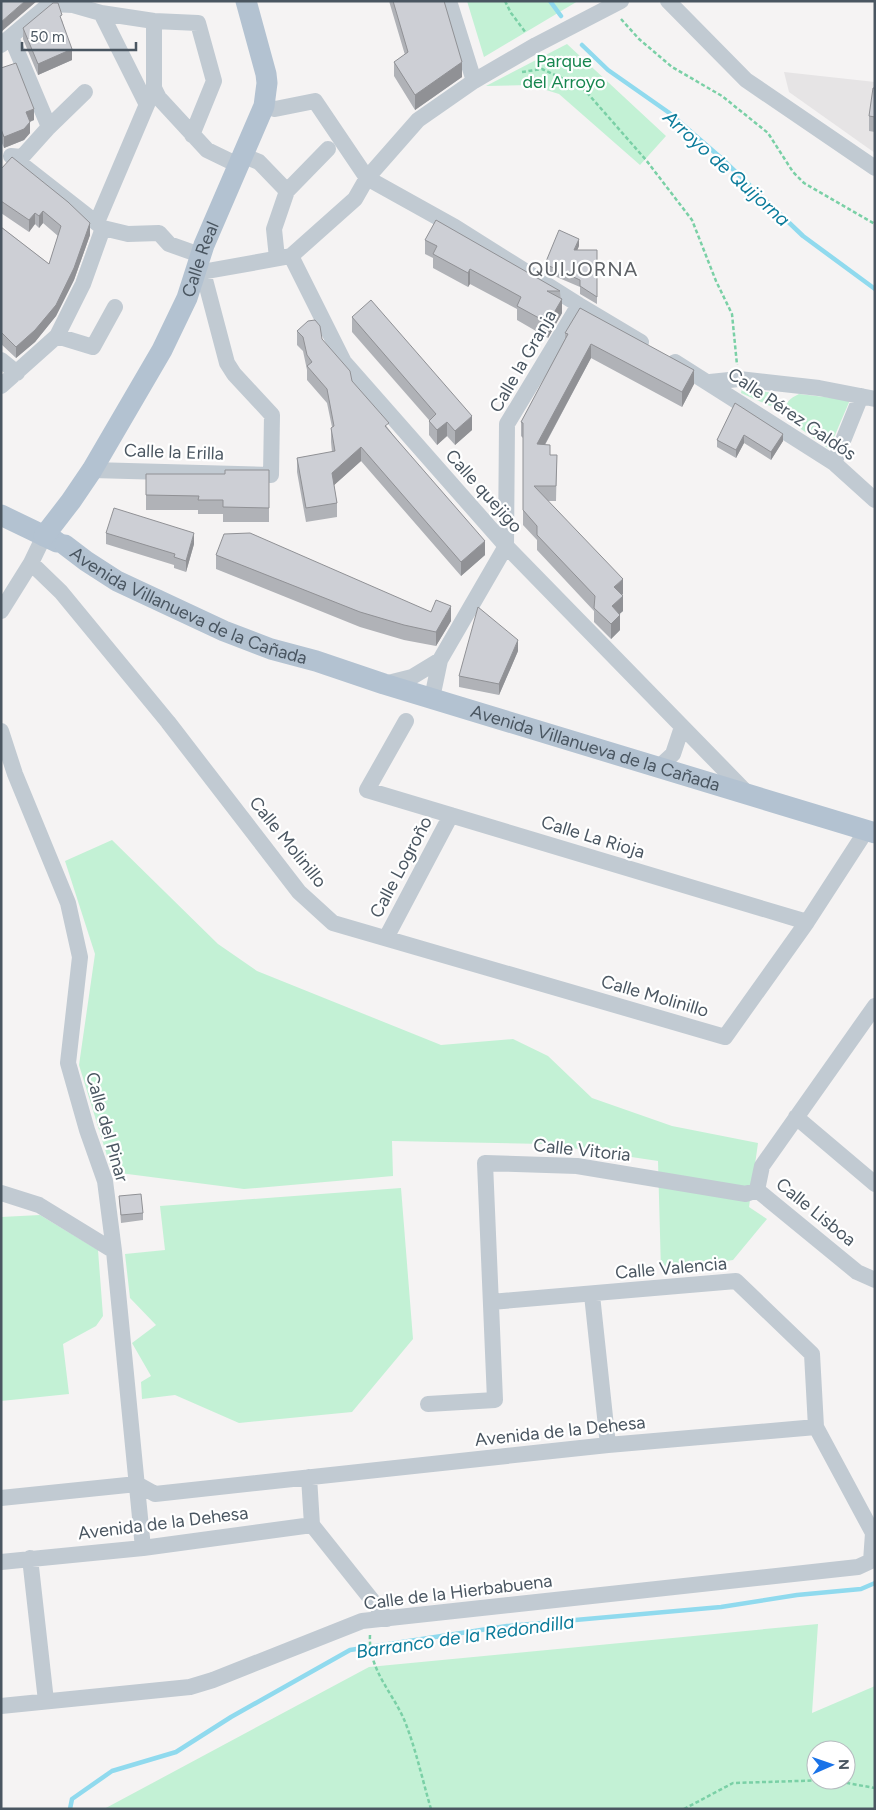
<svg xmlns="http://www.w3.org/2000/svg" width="876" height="1810" font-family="Figtree,sans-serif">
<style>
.education{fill:#e6e4e5}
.green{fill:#c3f1d5;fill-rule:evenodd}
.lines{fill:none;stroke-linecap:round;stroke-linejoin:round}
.stream{stroke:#90daee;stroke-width:4.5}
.path{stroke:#7ad0a6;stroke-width:2.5;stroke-dasharray:4 2.5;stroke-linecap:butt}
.minor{stroke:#c1cad2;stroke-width:16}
.major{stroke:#b3c2d1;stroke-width:21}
.wall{fill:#b0b2b7}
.shaded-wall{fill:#909195}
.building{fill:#cdcfd5;stroke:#909195}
.labels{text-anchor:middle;stroke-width:4.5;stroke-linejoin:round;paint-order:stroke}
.park-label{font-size:18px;fill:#17864f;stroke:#fff}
.street-label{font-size:18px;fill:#4a5661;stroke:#fff}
.water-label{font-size:19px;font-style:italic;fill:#0c7c9b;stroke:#fff}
.quarter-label{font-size:20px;letter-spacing:1px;fill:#5f6368;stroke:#fff}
</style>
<rect width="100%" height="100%" fill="#f5f3f3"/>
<path class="education" d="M784,72L875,82V153L789,92Z"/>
<path class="green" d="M467,1H578L484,57Z
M567,44L666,136L640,165L559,94L530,85L486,86Z
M742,388L773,393L778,398L776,403L770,406L741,393Z
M799,394L850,400L829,449L787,419C784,405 786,400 799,394Z
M112,840L218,944L257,971L441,1045L513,1039L548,1056L592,1098L672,1126L758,1143L749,1207L767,1219L733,1260L661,1271L658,1161L545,1144L392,1141L393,1176L244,1189L112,1172L79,1065L95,954L65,861Z
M401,1188L413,1339L352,1412L239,1423L175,1395L142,1399L141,1382L151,1376L132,1343L156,1325L130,1298L125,1254L165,1250L160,1206Z
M40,1215L98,1250L103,1316L96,1326L63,1344L69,1394L1,1401V1217Z
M818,1624L812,1713L875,1686V1809H104L369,1667ZM816,1750H846V1780H816Z"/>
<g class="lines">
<path class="stream" d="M550,1L561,16
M582,45L608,70L668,112L720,157L803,236L875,289
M70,1809L72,1799L112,1771L176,1752L231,1717L350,1650L507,1626L721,1607L797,1595L861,1589L875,1583"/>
<path class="path" d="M505,1L511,13L526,33
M621,19L639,39L672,67L722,96L768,133L793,172L804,183L875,224
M522,72L542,69L583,88L646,160L692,220L716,281L732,314L737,365
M370,1635C368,1672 396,1695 407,1727C417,1754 423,1782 431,1809
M684,1809L733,1783L830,1780L875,1788"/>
<path class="minor" d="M449,1L474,81
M668,1L746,80L875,168
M51,4L73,5L101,13L154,21L198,23L214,81L192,135
M101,13L146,103
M11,37L49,127
M1,45L53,1
M154,88L159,98L207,150L238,165
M264,106L275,109L315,101L367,178L455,227L579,305L641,342
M242,155L259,162L287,191
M11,156L103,228L128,234L159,233L169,244L200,255
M11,156L22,157L49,127L85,92
M97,222L154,88V21
M291,256L344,362L506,546L747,793
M277,258L274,229L287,191L328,149
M196,273L291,256L355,199L367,178L418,120L474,81L536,45L621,1
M57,336L93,347L115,307
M1,360L17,373
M675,362L834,463L875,500
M710,382L739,379L819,388L875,399
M1,386L57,336L83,284L103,228
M834,463L861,396
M92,470L271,475L272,415L234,374L227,363L203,272
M31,563L61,592L168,722L299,892L333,923L725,1037L807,922L866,831
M1,611L31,563L44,536
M384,684L412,677L440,660
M432,698L440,660L506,546L507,424L579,305
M406,721L367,790L807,922
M1,731L15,774L68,903L80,957L68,1063L87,1130L105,1181L114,1251L143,1548
M659,767L673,754L682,727
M386,938L451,815
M796,1117L875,1184
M757,1190L857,1272L875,1280
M1,1193L39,1205L114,1251
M592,1295L608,1445
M491,1302L736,1281L812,1354L816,1427L873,1533
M428,1404L495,1400L485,1163L577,1166L746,1194L757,1190L762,1166L875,1006
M309,1477L312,1525
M1,1498L137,1484L155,1494L608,1445L816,1427
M312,1525L387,1619
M30,1558L46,1701
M1,1562L143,1548L312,1525
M1,1706L190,1687L213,1680L362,1621L858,1567L871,1561L873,1533"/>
<g class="major">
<path d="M1,515L57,542"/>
<path id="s1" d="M44,536L71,501L92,470L162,350L187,298L204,245L264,106L267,83L266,74L246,1"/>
<path id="s2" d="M65,545L86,561L117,581L224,631L271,649L316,661L384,684L875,833"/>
</g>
</g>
<path class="wall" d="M389,1H444L462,77L415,110L394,76V62L405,55Z
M62,20L72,60L38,75L23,39V28Z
M1,68L34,120L30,122V133L24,140L4,148L1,141Z
M875,88V132L869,131V116Z
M1,169L90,235L74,280L56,316L35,342L16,358L1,344V227L49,264L58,236L43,223L39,228L35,224L29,232L1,213Z
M425,240L560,291L562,313L548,338L517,320V309L470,284L468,287L433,268V258L425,254Z
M579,246L577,250L597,297V304L580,294V287L545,272V264Z
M352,317L472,430L455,445L447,436L437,445L429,435V420L352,332Z
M297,331L322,339L352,381L485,555L461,576L361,461L334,485L337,503V517L306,522L297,472V458L332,452L331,442V428L332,427L327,403L307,380V370L303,351L297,345Z
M565,333L694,384L682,407L591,358L545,445L550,455H557L556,501H548L623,594L622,595L623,611L619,614L620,630L611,639L594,622V611L537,550V540L523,525V438L521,436V422L565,339Z
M735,403L783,441L771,460L744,443L736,458L717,447V440Z
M269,470V522H223V514H198V510H146V474H225Z
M106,533L194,544L186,572L174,568V565L106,544Z
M216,555L451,621L436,646L404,640L360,627L216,569Z
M518,651L499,695L459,687V676Z
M119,1196L143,1213V1220L121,1223Z"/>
<path class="shaded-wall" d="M25,1H37L1,32V22Z
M72,49V60L38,75V64Z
M462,62V77L415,110V95Z
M34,109V120L26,123V112Z
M30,122V133L24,140L4,148V137Z
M43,211V223L39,228V216Z
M35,213V224L29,232V220Z
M90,223V235L74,280L56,316L35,342L16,358V347Z
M579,239V246L574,258V250Z
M470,269V284L468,287V273Z
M562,299V313L548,338V323Z
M591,344V358L537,459V444Z
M694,370V384L682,407V392Z
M472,416V430L455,445V431Z
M447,422V436L437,445V430Z
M783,434V441L771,460V452Z
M744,435V443L736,458V450Z
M361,447V461L332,487V473Z
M194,533V544L186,572V561Z
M485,541V555L461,576V562Z
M623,579V594L614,602V587Z
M623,596V611L612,621V606Z
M451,606V621L436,646V632Z
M620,615V630L611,639V624Z
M518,640V651L499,695V684Z"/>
<path class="building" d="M1,1H25L1,22Z
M393,1H444L462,62L415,95L394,62L408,52Z
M53,3H58L62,15L60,16L72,49L38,64L23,28Z
M16,63L34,109L26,112L30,122L24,129L4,137L1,129V68Z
M873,88H875V117L869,116Z
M12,157L68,202L90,223L74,268L56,305L35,330L16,347L1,332V227L49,264L61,226L43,211L39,216L35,213L29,220L1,201V169Z
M436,220L560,291H547L562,299L548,323L517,306L521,297L470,269L468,273L433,254L437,246L425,240Z
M559,230L579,239L574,250H597V297L580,286V280L545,264Z
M371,300L472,416L455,431L447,422L437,430L429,421L436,414L352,317Z
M580,308L694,370L682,392L591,344L537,444L550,445V455H557L556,486H534L623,579L614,587L623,596L612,606L620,615L611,624L594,608L595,596L537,535V526L523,510V423L521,422L568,334L565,333Z
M315,320L320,326L322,339L350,371L352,381L389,423L385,426L485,541L461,562L361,447L332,473L337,503L306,508L297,458L335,451L331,428L334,426L327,389L307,366L312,362L307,355L303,337L297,331L308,321Z
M735,403L783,434L771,452L744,435L736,450L717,440Z
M225,470H269V508L223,507V500H198L199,496L146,495V474H225Z
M114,508L194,533L186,561L174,557L175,554L106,533Z
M250,533L431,612L436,600L451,606L436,632L404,625L360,612L216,555L224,534Z
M478,607L518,640L499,684L459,676Z
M141,1194L143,1213L121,1215L119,1196Z"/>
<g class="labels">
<g class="park-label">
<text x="564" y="67">Parque<tspan x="564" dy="21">del Arroyo</tspan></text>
</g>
<g class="street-label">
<text dy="6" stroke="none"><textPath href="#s1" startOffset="319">Calle Real</textPath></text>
<text transform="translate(523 361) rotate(-60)" y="6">Calle la Granja</text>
<text transform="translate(792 414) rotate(34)" y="6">Calle Pérez Galdós</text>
<text transform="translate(174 452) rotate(2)" y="6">Calle la Erilla</text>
<text transform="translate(484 491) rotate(48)" y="6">Calle quejigo</text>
<text dy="6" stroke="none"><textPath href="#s2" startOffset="139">Avenida Villanueva de la Cañada</textPath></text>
<text dy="6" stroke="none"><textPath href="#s2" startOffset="571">Avenida Villanueva de la Cañada</textPath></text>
<text transform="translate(593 837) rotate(17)" y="6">Calle La Rioja</text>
<text transform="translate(288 842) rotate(51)" y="6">Calle Molinillo</text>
<text transform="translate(401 867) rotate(-62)" y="6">Calle Logroño</text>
<text transform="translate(655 996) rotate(16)" y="6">Calle Molinillo</text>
<text transform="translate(107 1127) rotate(74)" y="6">Calle del Pinar</text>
<text transform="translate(582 1150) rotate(6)" y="6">Calle Vitoria</text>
<text transform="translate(816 1212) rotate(39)" y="6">Calle Lisboa</text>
<text transform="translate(671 1268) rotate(-5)" y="6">Calle Valencia</text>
<text transform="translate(560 1431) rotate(-6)" y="6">Avenida de la Dehesa</text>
<text transform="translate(163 1523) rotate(-7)" y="6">Avenida de la Dehesa</text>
<text transform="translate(458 1592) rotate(-7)" y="6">Calle de la Hierbabuena</text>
</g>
<g class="water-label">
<text transform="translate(727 168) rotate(42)" y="7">Arroyo de Quijorna</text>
<text transform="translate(465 1636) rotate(-8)" y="7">Barranco de la Redondilla</text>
</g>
<g class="quarter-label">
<text x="583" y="276">QUIJORNA</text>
</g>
</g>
<rect width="876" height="1810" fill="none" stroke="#4a5661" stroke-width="5"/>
<g transform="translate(831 1765) rotate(88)"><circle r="24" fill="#ffffff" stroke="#b7bbc0"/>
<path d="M0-4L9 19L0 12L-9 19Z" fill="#1a73e8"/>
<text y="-8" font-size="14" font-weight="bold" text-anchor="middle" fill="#4a5661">N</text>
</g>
<path d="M22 42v8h114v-8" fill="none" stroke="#4a5661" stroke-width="2.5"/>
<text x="30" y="42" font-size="15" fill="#4a5661" stroke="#ffffff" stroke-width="4" paint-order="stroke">50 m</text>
</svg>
